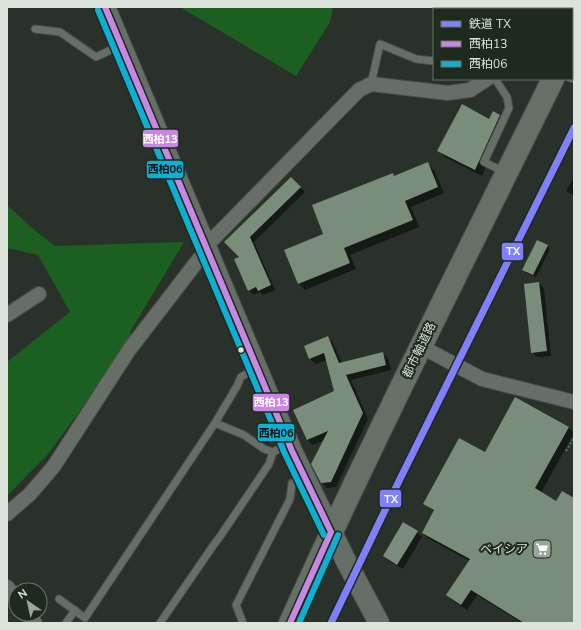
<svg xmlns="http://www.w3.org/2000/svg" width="581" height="630" font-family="'Nunito Sans','Noto Sans JP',sans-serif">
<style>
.forest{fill:#1c6021}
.shadow{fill:#0007}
.building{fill:#7a8c7a}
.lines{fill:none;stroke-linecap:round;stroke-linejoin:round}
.lane-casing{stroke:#484d47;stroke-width:9}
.street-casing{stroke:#484d47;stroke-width:16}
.secondary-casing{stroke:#484d47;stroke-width:22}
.primary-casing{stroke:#484d47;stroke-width:24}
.path{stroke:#696d69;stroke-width:2;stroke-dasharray:2 2;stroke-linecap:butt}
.lane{stroke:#676d67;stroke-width:7}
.street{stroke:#676d67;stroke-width:14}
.secondary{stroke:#676d67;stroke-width:20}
.primary{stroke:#667066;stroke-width:22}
.bus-1-casing{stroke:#1d2a1d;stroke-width:9}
.bus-2-casing{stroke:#1d2a1d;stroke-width:9}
.bus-1{stroke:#c787e3;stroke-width:6}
.bus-2{stroke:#0dafd3;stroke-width:6}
.rail-1-casing{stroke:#1d2a1d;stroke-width:10}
.rail-1{stroke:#8080ff;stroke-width:7}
.bus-dot{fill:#dbe3da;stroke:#1d2a1d;stroke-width:1.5}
.labels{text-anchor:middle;stroke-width:4;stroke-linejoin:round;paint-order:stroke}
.street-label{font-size:12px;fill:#dbe3da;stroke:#1d2a1d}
.poi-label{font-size:12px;fill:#dbe3da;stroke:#1d2a1d;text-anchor:end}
.line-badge{stroke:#1d2a1d;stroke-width:1.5}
.badge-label{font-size:11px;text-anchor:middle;font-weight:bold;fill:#fff}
.pale-badge-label{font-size:11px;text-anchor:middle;font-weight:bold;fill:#111}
</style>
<rect width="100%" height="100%" fill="#2a312a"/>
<path class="forest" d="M180,7H333L330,22L296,76Z
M7,205L32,228L55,246L184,242L130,332L133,338L49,453L7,496V362L70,312L38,255L7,248Z"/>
<path class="shadow" d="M493,113L500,116L506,122L482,176L445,157L439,151L490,120Z
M427,163L434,170L444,193L411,207L419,227L350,255L356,269L305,290L299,283L324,235Z
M291,178L305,192L254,242L275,290L263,295L260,292L253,295L249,290L240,257L225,242Z
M572,180L574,181V196L566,191Z
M547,246L550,249L536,277L526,273L523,270Z
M539,283L544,288L551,356L537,357L532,352Z
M328,337L333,343L342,363L382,353L388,358L391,370L351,380L368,419L336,487L327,488L322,483L325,440L313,445L307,440L335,392L327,360L316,364L310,359L305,346Z
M568,427L574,433L541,493L556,502L574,500V623H522L477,595L467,610L453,601L448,595L470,561L429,539L423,533L435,512L424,504L485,453Z
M417,532L422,537L403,569L389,561L384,556Z"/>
<path class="building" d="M462,104L489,119L493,111L500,115L475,170L437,151Z
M428,162L438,187L405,201L413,220L344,248L350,263L298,284L284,250L323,234L312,205L393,173L394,176Z
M291,177L301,187L250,237L271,285L258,291L256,287L248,291L234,259L239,257L224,242Z
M537,240L548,245L533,275L522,270Z
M539,282L547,351L531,353L524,284Z
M328,336L339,363L383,352L386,365L346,375L363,413L331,482L321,483L311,464L328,431L307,440L293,410L334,391L324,353L309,359L304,346Z
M515,397L569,427L535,488L556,501L562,491L574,498V623H524L471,590L461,605L446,595L470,559L422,533L434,510L423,504L459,438L485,452Z
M403,522L418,531L397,565L383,556Z"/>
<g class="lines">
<g class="lane-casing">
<path id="lane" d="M496,9V7
M35,29L60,32L96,57L121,45
M495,79L507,97L509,108L484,162L505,172
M371,84L380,44L416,59L434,61
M215,423L237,386L241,377L256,368
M59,599L85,618L215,423L244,435L264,449L273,452L287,445
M66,623L75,610
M160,623L215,543L219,538L269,464L273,452
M243,623L236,605L290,499L292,483L304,476"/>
</g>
<g class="street-casing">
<path id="street" d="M572,75H574
M204,243L212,240L359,90L371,84L448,93L470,90L487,79
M7,315L39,294
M420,346L482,379L574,402
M7,514L30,494L54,466L129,350L199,259L208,254
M7,587L16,599
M27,614L35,623"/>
</g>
<g class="secondary-casing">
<path id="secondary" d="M105,7L292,451L346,561L379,623"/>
</g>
<g class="primary-casing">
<path id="primary" d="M572,41L574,37
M290,623C373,439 464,260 553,79"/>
</g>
<path class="path" d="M566,451L574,438"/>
<use href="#lane" class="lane"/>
<use href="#street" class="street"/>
<use href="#secondary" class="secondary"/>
<use href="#primary" class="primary"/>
<g class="bus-1-casing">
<path id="bus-1" d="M105,7L292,451L331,532
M290,623L331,532"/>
</g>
<g class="bus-2-casing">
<path id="bus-2" d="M98,10L285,454L324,535
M299,623L338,535"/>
</g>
<use href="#bus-1" class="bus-1"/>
<use href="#bus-2" class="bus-2"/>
<g class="rail-1-casing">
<path id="rail-1" d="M331,623L399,481L574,128"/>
</g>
<use href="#rail-1" class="rail-1"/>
</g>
<defs>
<g id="supermarket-square" transform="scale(1)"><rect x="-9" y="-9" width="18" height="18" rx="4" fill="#9da59c" stroke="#1d2a1d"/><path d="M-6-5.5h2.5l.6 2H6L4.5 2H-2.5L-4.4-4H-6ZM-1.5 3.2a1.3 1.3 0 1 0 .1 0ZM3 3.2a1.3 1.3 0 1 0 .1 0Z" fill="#fff"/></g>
</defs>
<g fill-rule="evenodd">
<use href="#supermarket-square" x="542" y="549"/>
</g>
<circle class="bus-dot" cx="241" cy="350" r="3.5"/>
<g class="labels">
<g class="street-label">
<text transform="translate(419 350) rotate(-64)" y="4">都市軸道路</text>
</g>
<g class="poi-label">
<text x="528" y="553">ベイシア</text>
</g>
</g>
<g class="line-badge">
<rect x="142" y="129" width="37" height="19" rx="4" fill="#c787e3"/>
<rect x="146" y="160" width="38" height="19" rx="4" fill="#0dafd3"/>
<rect x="501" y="242" width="23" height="19" rx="4" fill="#8080ff"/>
<rect x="252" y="393" width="38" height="19" rx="4" fill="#c787e3"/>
<rect x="257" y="423" width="38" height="19" rx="4" fill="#0dafd3"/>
<rect x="379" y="489" width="23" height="19" rx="4" fill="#8080ff"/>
</g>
<g class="badge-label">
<text x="160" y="143">西柏13</text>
<text x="513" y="255">TX</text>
<text x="271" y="406">西柏13</text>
<text x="391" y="503">TX</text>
</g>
<g class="pale-badge-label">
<text x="165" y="173">西柏06</text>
<text x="276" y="437">西柏06</text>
</g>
<rect width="581" height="630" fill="none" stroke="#dbe3da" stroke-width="16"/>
<rect x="433" y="8" width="140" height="72" fill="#1d2a1d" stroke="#697469"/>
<rect x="441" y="21" width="20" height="6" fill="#8080ff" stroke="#697469"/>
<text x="469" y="28" font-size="12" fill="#dbe3da">鉄道 TX</text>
<rect x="441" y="41" width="20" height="6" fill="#c787e3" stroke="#697469"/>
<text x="469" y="48" font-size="12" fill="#dbe3da">西柏13</text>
<rect x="441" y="61" width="20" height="6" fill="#0dafd3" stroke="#697469"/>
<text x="469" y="68" font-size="12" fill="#dbe3da">西柏06</text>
<g transform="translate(28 602) rotate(326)"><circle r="19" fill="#1d2a1d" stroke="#697469"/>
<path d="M0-3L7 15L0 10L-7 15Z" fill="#9da59c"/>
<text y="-6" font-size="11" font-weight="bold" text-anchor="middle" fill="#dbe3da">N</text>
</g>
</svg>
